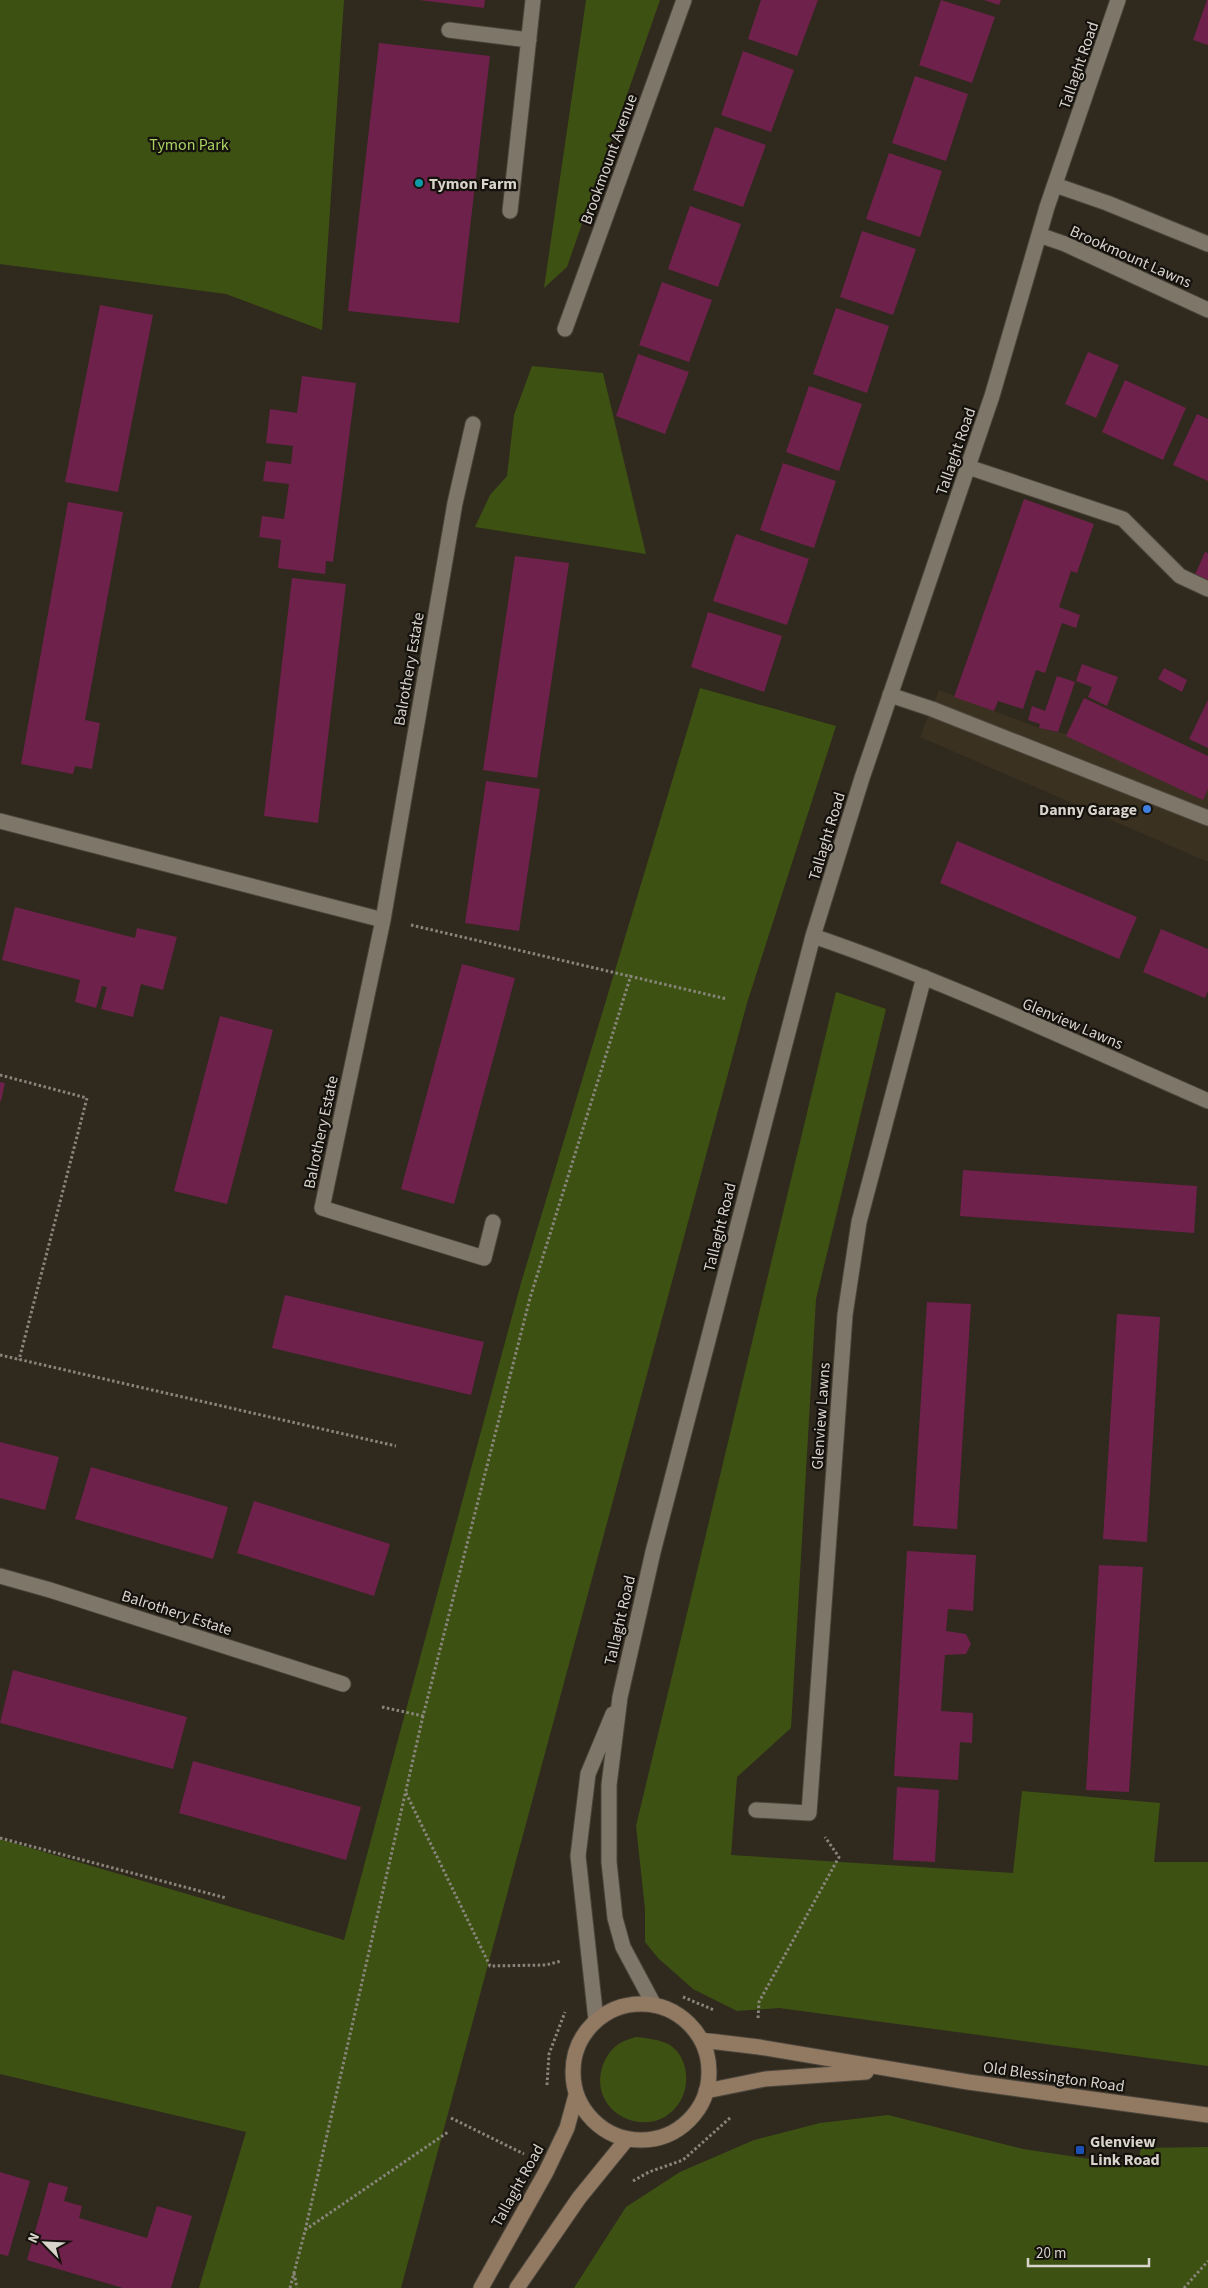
<svg xmlns="http://www.w3.org/2000/svg" width="1208" height="2288" font-family="'Source Sans 3',sans-serif">
<style>
.built{fill:#3b3120}
.green{fill:#3d5212}
.building{fill:#6e214b}
.lines{fill:none;stroke-linecap:round;stroke-linejoin:round}
.lane-casing{stroke:#4a443a;stroke-width:17}
.street-casing{stroke:#4a443a;stroke-width:17}
.secondary-casing{stroke:#4a443a;stroke-width:17}
.path{stroke:#8a857c;stroke-width:3;stroke-dasharray:2.5 2.5;stroke-linecap:butt}
.lane{stroke:#7e7669;stroke-width:15}
.street{stroke:#7e7669;stroke-width:15}
.secondary{stroke:#917962;stroke-width:15}
.culture-dot{fill:#0f9aa8;stroke:#15120d;stroke-width:2}
.shop-dot{fill:#3f7fe0;stroke:#15120d;stroke-width:2}
.transit-dot{fill:#1a4fb4;stroke:#15120d;stroke-width:2}
.labels{text-anchor:middle;stroke-width:4.5;stroke-linejoin:round;paint-order:stroke}
.street-label{font-size:16px;fill:#d8d4cc;stroke:#15120d}
.park-label{font-size:16px;fill:#a9d261;stroke:#15120d}
.poi-label{font-size:16px;font-weight:bold;fill:#d8d4cc;stroke:#15120d;text-anchor:start}
</style>
<rect width="100%" height="100%" fill="#30291e"/>
<path class="built" d="M939,690L1039,728L1067,734L1084,698L1208,757V862L920,737Z"/>
<path class="green" d="M0,0H344L322,330L226,294L0,264Z
M586,0H660L567,267L544,288Z
M532,366L603,373L646,554L475,527L490,495L507,476L514,415Z
M700,688L836,726L747,1003L401,2288H199L246,2132L0,2074V1839L344,1940L521,1283Z
M836,992L886,1009L816,1299L791,1728L737,1777L731,1855L1013,1873L1022,1791L1160,1803L1154,1862H1208V2066L779,2008L737,2011L693,1989L658,1958L645,1942V1909L636,1826Z
M636,2037C646,2038 656,2039 666,2043C689,2053 692,2088 677,2106C648,2143 586,2112 603,2065C610,2048 618,2042 636,2037Z
M888,2115L1023,2149L1137,2166L1141,2148L1208,2147V2288H574L626,2207L680,2172L754,2140L820,2123Z"/>
<path class="building" d="M419,0H485L484,8Z
M761,0H818L797,56L748,39Z
M941,0L995,17L972,83L919,65Z
M984,0H1001L999,5Z
M1207,0H1208V45L1193,40Z
M379,43L490,56L459,323L348,311Z
M743,51L794,70L771,132L721,115Z
M915,76L968,94L946,161L892,143Z
M715,127L766,145L743,207L693,190Z
M889,153L942,171L920,237L866,219Z
M690,206L741,224L718,287L668,269Z
M862,231L916,249L893,315L840,297Z
M662,282L712,300L689,362L639,345Z
M100,305L153,315L118,492L65,482Z
M836,308L889,326L867,393L813,374Z
M1088,352L1119,365L1096,418L1065,404Z
M638,354L689,372L665,434L616,416Z
M302,376L356,383L333,562L326,561L325,574L278,568L281,540L259,537L262,516L284,519L289,484L263,481L266,461L291,464L293,446L266,443L270,409L297,413Z
M1125,380L1186,408L1163,460L1102,432Z
M809,386L862,404L839,471L786,452Z
M1197,414L1208,419V481L1173,465Z
M783,463L836,481L814,548L760,530Z
M1024,499L1094,524L1077,573L1071,571L1059,607L1080,615L1076,628L1062,623L1045,673L1036,670L1023,709L998,701L994,711L954,697Z
M68,502L123,512L85,720L100,723L92,769L75,766L73,774L21,764Z
M736,534L809,559L787,625L713,601Z
M1205,552L1208,553V583L1194,577Z
M515,556L569,563L537,778L483,770Z
M292,578L346,584L318,823L264,816Z
M708,612L782,636L764,692L691,667Z
M1082,664L1118,677L1107,706L1088,697L1092,687L1076,681Z
M1164,668L1187,680L1182,692L1158,679Z
M1057,676L1075,682L1058,732L1039,728L1040,724L1028,720L1032,706L1045,711Z
M1084,698L1208,756V789L1203,800L1066,736Z
M1208,700V748L1189,739Z
M486,781L540,789L519,931L465,923Z
M957,841L1137,917L1119,959L940,883Z
M15,907L135,938L137,928L177,937L163,990L141,984L133,1017L101,1009L107,987L102,986L96,1008L75,1002L80,980L2,960Z
M1161,929L1208,949V991L1205,998L1143,972Z
M462,964L515,978L454,1204L401,1189Z
M220,1016L273,1030L227,1204L174,1191Z
M0,1082L5,1083L1,1101H0Z
M963,1170L1197,1186L1194,1233L960,1216Z
M285,1295L484,1342L471,1395L272,1348Z
M927,1302L971,1304L957,1529L913,1526Z
M1117,1314L1160,1317L1147,1542L1103,1539Z
M0,1442L59,1457L45,1510L0,1498Z
M91,1467L228,1507L213,1559L75,1519Z
M254,1501L390,1544L374,1596L237,1553Z
M907,1551L976,1555L973,1611L948,1609L946,1631L966,1634L971,1644L966,1654L945,1655L944,1666L941,1711L973,1713L972,1743L960,1742L958,1780L894,1776Z
M1099,1565L1143,1567L1129,1792L1086,1790Z
M13,1670L187,1717L173,1769L0,1723Z
M193,1761L361,1807L346,1860L179,1813Z
M897,1787L939,1790L935,1862L893,1860Z
M0,2172L30,2181L8,2256L0,2254Z
M49,2182L68,2187L64,2201L82,2206L79,2218L147,2238L157,2206L192,2216L171,2288H123L27,2260Z"/>
<g class="lines">
<g class="lane-casing">
<path id="lane" d="M449,30L529,40
M1055,185L1107,203L1208,244
M510,211L533,0
M968,467L1123,519L1180,576L1208,589
M890,695L932,709L1208,818"/>
</g>
<g class="street-casing">
<path id="street" d="M1039,235L1065,244L1208,310
M565,329L684,0
M473,424L455,503L383,920L322,1208L484,1258L493,1222
M0,821L383,920
M813,936C948,982 1078,1044 1208,1101
M0,1576L50,1590L343,1684
M756,1810L809,1813L845,1315L859,1222L924,977
M654,2005L623,1947L615,1918L609,1862V1785L620,1697L653,1552L813,936L862,778L992,396L1047,207L1118,0
M596,2020L578,1856L588,1774L613,1714"/>
</g>
<g class="secondary-casing">
<path id="secondary" d="M573 2072a68 68 0 1 1 136 0a68 68 0 1 1-136 0Z
M701,2040L759,2047L968,2082L1208,2115
M706,2091L765,2079L866,2072
M481,2288L546,2172L567,2128L576,2095
M517,2288L579,2198L627,2139"/>
</g>
<path class="path" d="M411,925L727,999
M0,1075L87,1098L19,1360
M0,1355L396,1446
M382,1707L423,1716L530,1298L631,975
M406,1793L490,1966L546,1965L561,1961
M0,1838L226,1898
M683,1997L714,2010
M758,2018L759,2002L839,1857L825,1837
M547,2085L549,2054L565,2012
M451,2118L524,2154
M633,2181L649,2172L683,2160L731,2117
M305,2230L448,2132
M294,2273L297,2288
M290,2288L305,2231L423,1716
M1184,2288L1208,2261"/>
<use href="#lane" class="lane"/>
<use href="#street" class="street"/>
<use href="#secondary" class="secondary"/>
</g>
<circle class="culture-dot" cx="419" cy="183" r="5"/>
<circle class="shop-dot" cx="1147" cy="809" r="5"/>
<rect class="transit-dot" x="1075" y="2145" width="10" height="10" rx="2.5"/>
<g class="labels">
<g class="street-label">
<text transform="translate(1078 65) rotate(-71)" y="6">Tallaght Road</text>
<text transform="translate(608 159) rotate(-70)" y="6">Brookmount Avenue</text>
<text transform="translate(1131 256) rotate(24)" y="6">Brookmount Lawns</text>
<text transform="translate(955 451) rotate(-71)" y="6">Tallaght Road</text>
<text transform="translate(408 669) rotate(-80)" y="6">Balrothery Estate</text>
<text transform="translate(826 836) rotate(-73)" y="6">Tallaght Road</text>
<text transform="translate(1073 1023) rotate(23)" y="6">Glenview Lawns</text>
<text transform="translate(320 1132) rotate(-78)" y="6">Balrothery Estate</text>
<text transform="translate(719 1227) rotate(-76)" y="6">Tallaght Road</text>
<text transform="translate(820 1416) rotate(-86)" y="6">Glenview Lawns</text>
<text transform="translate(177 1612) rotate(18)" y="6">Balrothery Estate</text>
<text transform="translate(619 1620) rotate(-77)" y="6">Tallaght Road</text>
<text transform="translate(1054 2076) rotate(8)" y="6">Old Blessington Road</text>
<text transform="translate(517 2185) rotate(-61)" y="6">Tallaght Road</text>
</g>
<g class="park-label">
<text x="189" y="150">Tymon Park</text>
</g>
<g class="poi-label">
<text x="429" y="189">Tymon Farm</text>
<text x="1137" y="815" text-anchor="end">Danny Garage</text>
<text x="1090" y="2147">Glenview<tspan x="1090" dy="18">Link Road</tspan></text>
</g>
</g>
<g transform="translate(45 2243) rotate(294)" stroke="#15120d" stroke-width="4" paint-order="stroke">
<path d="M0-4L9 19L0 12L-9 19Z" fill="#d8d4cc"/>
<text y="-8" font-size="14" font-weight="bold" text-anchor="middle" fill="#d8d4cc">N</text>
</g>
<path d="M1028 2258v8h121v-8" fill="none" stroke="#d8d4cc" stroke-width="2.5"/>
<text x="1036" y="2258" font-size="15" fill="#d8d4cc" stroke="#15120d" stroke-width="4" paint-order="stroke">20 m</text>
</svg>
